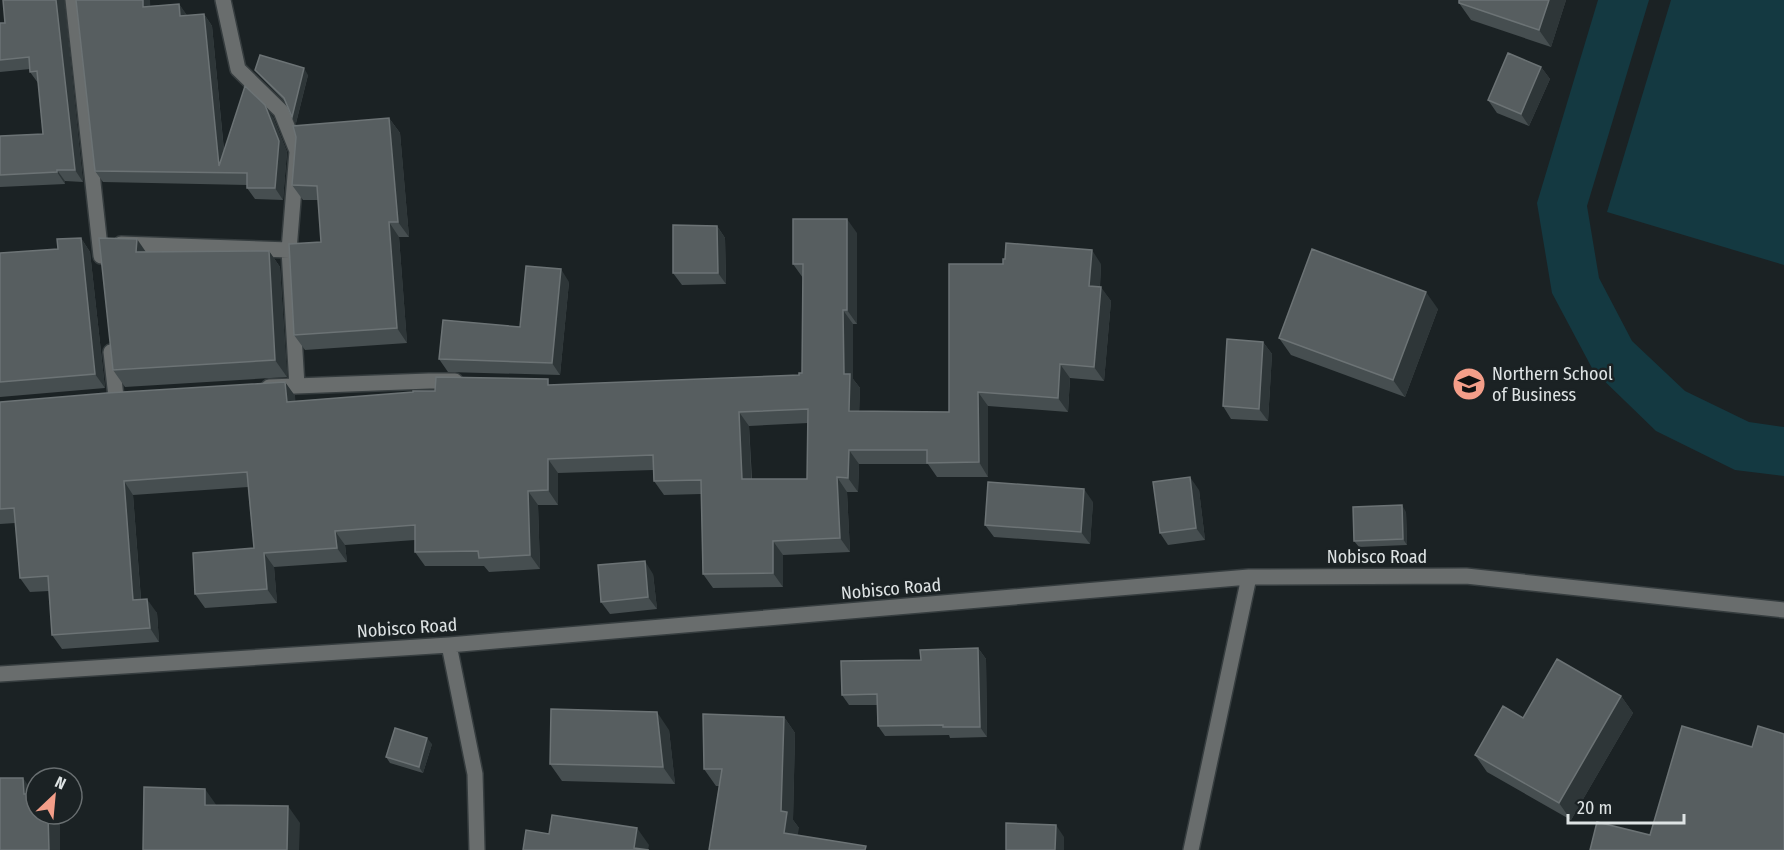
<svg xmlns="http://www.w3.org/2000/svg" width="1784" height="850" font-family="'Fira Sans Condensed',sans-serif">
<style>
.pitch{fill:#143941}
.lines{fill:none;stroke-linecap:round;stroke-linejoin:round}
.minor-casing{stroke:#363d3f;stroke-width:18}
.minor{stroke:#696d6d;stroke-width:15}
.wall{fill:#464e50;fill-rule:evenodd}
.shaded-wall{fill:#2e3638}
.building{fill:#575e60;stroke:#6c7375;stroke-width:1.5;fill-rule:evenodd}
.labels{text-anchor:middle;stroke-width:5;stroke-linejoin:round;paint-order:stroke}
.poi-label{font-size:18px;fill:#dee3e4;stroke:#1b2224;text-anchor:start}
.street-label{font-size:18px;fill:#dee3e4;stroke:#1b2224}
</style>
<rect width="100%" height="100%" fill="#1b2224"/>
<path class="pitch" d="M1598,0H1649L1587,206L1599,278L1632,341L1685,391L1749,422L1784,427V476L1735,470L1656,431L1593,370L1552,293L1537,203Z
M1671,0H1784V265L1607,212Z"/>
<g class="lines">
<g class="minor-casing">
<path id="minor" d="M73,0L101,256
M223,0L238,69L281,111L297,151L289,250L297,386
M121,244L289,250
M111,352L116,397
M269,387L429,381H455
M449,645L475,774L477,850
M0,674L449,645L1249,577L1466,576L1784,610
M1191,850L1249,577"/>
</g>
<use href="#minor" class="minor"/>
</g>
<path class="wall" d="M3,0H64L83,182L65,181V184L0,187V136L43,134L38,83L30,72V69L0,72V23H5Z
M76,0H150V6L179,4L187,16L204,14L212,26L224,150L273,117L287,152L283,200L255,199L247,188V185L103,182L95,171Z
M1459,0H1566L1551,47L1471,20L1459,3Z
M1541,67L1550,79L1529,126L1497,113L1488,100Z
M255,70L308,75L296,123L285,102L260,76Z
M389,118L400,133L409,237H399L407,343L305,350L294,335L321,242L318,200H303L292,185Z
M717,226L725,238L726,284L682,285L673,273Z
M857,233V324H853V379L860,388L859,411L949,412L1101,264L1100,287L1111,301L1104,381L1070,378L1068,412L988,406V477H937L928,464H859L858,492H847L850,552L783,555V587L713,588L703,574L701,494L664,495L654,481L653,470L558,473V505H538L540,569L489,572L484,566H425L415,552V540L345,545L347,562L274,567L277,603L205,608L195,594L254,548L248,487L133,495L141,599L157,613L159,642L62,649L52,635L49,591L30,592L20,578L15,523L0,524V402L285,382L295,396V401L435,391L552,385L799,375L802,373L803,278L793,264ZM808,423L807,479H752L749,426Z
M81,238L90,252L105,388L0,397V253L58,249Z
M269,251L280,267L287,377L125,387L113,370L146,252Z
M569,282L560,375L448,372L439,359L520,327Z
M1438,309L1405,397L1291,355L1279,338Z
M1263,342L1272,354L1268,421L1231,419L1223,406Z
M1199,490L1205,540L1168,545L1160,533Z
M1093,502L1090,544L994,537L985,525Z
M1406,512L1407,545L1359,547L1354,541Z
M653,574L657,609L610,614L601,602Z
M978,648L986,659L987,737L950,738L949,735L885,736L878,726L877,705H849L842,695L921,660Z
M1621,696L1633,713L1571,820L1487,772L1475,755L1523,718Z
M784,717L795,733L793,820L799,828L709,850L719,786H716L704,769Z
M669,730L675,784L562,781L550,764Z
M432,744L423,773L390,763L386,757Z"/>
<path class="shaded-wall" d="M56,0H64L83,182L75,170Z
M143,0H150L151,18L143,7Z
M1549,0H1566L1551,47L1539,30Z
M179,4L187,15L188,28L180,16Z
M204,14L212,26L226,173L219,166Z
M1541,67L1550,79L1529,126L1521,114Z
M304,68L308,75L296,123L292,117Z
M265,105L273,117L287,152L283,200L275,188Z
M389,118L400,133L409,237L398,222Z
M57,170L65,181V184L57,172Z
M847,219L857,233V324L847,310Z
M389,222L399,237L407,343L397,328Z
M717,226L725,238L726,284L718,273Z
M81,238L90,252L105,388L95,374Z
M137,239L148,255L136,252Z
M1092,250L1101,264L1099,300L1089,286Z
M269,251L280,267L287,377L275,360Z
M561,269L569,282L560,375L552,363Z
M1101,287L1111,301L1104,381L1094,367Z
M1426,292L1438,309L1405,397L1393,380Z
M843,310L853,324V379L860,388L859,425L849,411L844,374Z
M1263,342L1272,354L1268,421L1259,409Z
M1060,364L1070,378L1068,412L1058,398Z
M285,382L295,396L297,416L287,402Z
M978,392L988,406V477L979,462Z
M739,412L749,426L752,494L742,479Z
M849,450L859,464L858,492L848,478Z
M548,459L558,473V505L548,490Z
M837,477L847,492L850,552L840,538Z
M1190,477L1199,490L1205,540L1196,528Z
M124,481L133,495L142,614L133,600Z
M1084,489L1093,502L1090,544L1081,532Z
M528,491L538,505L540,569L530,555Z
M1402,505L1406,512L1407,545L1403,539Z
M335,531L345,545L347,562L337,548Z
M773,541L783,555V587L773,573Z
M264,553L274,567L277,603L267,589Z
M645,561L653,574L657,609L648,597Z
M147,599L157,613L159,642L150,628Z
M978,648L986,659L987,737L980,727Z
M1621,696L1633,713L1571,820L1559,803Z
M657,712L669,730L675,784L663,767Z
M784,717L795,733L793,820L799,828L795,850L784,833L781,811Z
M427,738L432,744L423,773L419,767Z
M23,778L35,795L24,794Z
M205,789L217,806L205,805Z
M288,806L300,823L299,850H287Z
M48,814H60V850H49Z
M1056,825L1064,837V850H1055Z
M637,828L649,845L648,850L634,848Z"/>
<path class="building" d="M3,0H56L75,170H57V172L0,175V136L43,134L37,71L30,72L29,57L0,60V23H5Z
M76,0H143V7L179,4L180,16L204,14L219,166L245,86L265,105L279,141L275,188H247V173L95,171Z
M1459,0H1549L1539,30L1459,3Z
M1508,53L1541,67L1521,114L1488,100Z
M260,55L304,68L292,117L284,98L255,70Z
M389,118L398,222H389L397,328L294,335L289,244L321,242L317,186L292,185L296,137L293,126Z
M793,219H847V310H843L844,374H850L849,411L949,412V264H1003V259H1005L1006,243L1092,250L1089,286L1101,287L1094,367L1060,364L1058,398L978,392L979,462L927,463V450H849L848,478L837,477L840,538L773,541V573L703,574L701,480L654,481L653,455L548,459V490L528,491L530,555L479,558L478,551L415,552V525L335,531L337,548L264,553L267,589L195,594L193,553L254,548L247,472L124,481L133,600L147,599L150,628L52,635L48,576L20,578L14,508L0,509V402L107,393L285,382L287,402L413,392V391H435L436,377L548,379V385L799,375V373H802L803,264H793ZM808,409L807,479H742L739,412Z
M673,225L717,226L718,273H673Z
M81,238L95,374L0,382V253L58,249L57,239Z
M99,238L137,239L136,252L269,251L275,360L113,370Z
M1312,249L1426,292L1393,380L1279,338Z
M526,266L561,269L552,363L439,359L443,320L520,327Z
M1227,339L1263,342L1259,409L1223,406Z
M1190,477L1196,528L1160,533L1153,482Z
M988,482L1084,489L1081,532L985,525Z
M1402,505L1403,539L1354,541L1353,507Z
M645,561L648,597L601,602L598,565Z
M978,648L980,727H943V725L878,726L877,694L842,695L841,661L921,660L920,650Z
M1557,659L1621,696L1559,803L1475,755L1503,706L1523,718Z
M551,709L657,712L663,767L550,764Z
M703,714L784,717L781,811L787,812L784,833L866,846L865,850H709L722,769H704Z
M1682,726L1752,747L1758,726L1784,734V850H1590L1597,822L1650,835Z
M395,728L427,738L419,767L386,757Z
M0,778H23L24,794H36V814H48L49,850H0Z
M144,787L205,789V805L288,806L287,850H143Z
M552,815L637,828L634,848L649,850H523L526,830L549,834Z
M1006,823L1056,825L1055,850H1006Z"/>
<defs>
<g id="school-disc" transform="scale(1.725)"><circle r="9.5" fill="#f49e89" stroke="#1b2224"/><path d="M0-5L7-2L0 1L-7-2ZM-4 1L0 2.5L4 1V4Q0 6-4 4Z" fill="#111"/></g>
</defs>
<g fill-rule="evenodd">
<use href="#school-disc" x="1469" y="384"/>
</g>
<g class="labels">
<g class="poi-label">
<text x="1492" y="380">Northern School<tspan x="1492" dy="21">of Business</tspan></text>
</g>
<g class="street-label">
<text x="1377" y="563">Nobisco Road</text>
<text transform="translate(891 589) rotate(-5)" y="6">Nobisco Road</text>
<text transform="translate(407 628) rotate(-4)" y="6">Nobisco Road</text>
</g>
</g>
<g transform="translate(54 796) rotate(26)"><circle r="28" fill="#1b2224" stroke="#696f71" stroke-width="1.5"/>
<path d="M0-4.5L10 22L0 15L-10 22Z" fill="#f49e89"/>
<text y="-9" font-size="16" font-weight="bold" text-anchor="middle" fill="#dee3e4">N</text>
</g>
<path d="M1568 814v9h116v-9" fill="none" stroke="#dee3e4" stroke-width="3"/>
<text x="1577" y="814" font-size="18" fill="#dee3e4" stroke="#1b2224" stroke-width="4.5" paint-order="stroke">20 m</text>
</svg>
